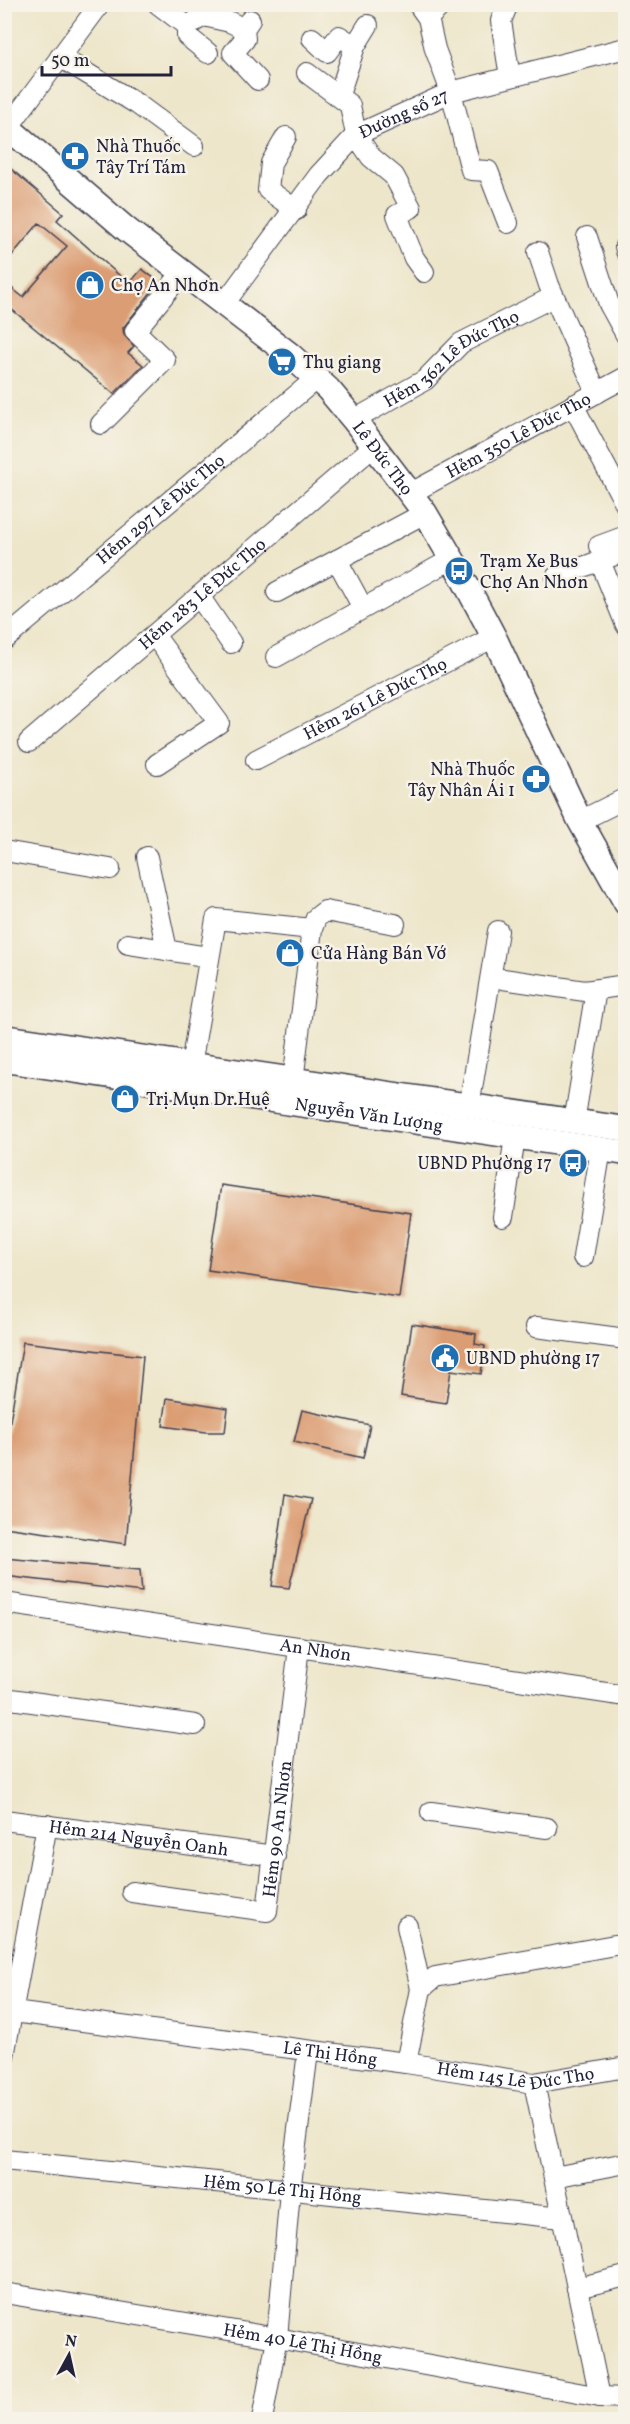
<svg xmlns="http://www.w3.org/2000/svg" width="630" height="2424" font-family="Vollkorn,serif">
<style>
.building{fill:#db9d73}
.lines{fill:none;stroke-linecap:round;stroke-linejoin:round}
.minor-casing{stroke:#403f50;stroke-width:22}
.tertiary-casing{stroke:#403f50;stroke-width:27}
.minor{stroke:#fff;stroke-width:20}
.tertiary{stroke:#fff;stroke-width:24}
.labels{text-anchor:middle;stroke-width:5;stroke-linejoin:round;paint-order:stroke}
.street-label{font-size:18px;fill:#22223b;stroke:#f7f3e8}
.poi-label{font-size:18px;fill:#22223b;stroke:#f7f3e8;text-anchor:start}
</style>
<rect width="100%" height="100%" fill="#f7f3e8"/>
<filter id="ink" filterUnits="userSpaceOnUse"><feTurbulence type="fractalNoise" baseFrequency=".0167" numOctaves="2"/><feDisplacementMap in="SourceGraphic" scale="12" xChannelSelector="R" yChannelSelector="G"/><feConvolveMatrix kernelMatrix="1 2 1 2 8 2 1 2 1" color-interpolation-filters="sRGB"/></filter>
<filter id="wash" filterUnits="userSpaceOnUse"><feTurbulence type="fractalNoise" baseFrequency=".008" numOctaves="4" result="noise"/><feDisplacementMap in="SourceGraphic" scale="24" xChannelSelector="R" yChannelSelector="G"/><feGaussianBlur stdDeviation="1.35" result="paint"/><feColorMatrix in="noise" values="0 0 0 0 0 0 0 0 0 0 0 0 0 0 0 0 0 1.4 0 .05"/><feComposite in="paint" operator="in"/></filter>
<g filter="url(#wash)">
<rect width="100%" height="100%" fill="#ede6ca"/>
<g id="blocks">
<path class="building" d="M4,163L63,213L57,220L129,284L142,269L159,282L123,328L124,335L134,346L128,353L143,365L114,394L4,303V282L23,297L67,246L39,223L4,265Z
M221,1185L411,1213L399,1298L208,1270Z
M412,1324L476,1334L475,1344L485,1346L481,1374L451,1370L446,1403L401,1396Z
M23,1342L143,1356L126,1544L4,1527V1458Z
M167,1398L228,1408L225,1432H206L163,1426Z
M302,1410L370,1425L363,1458L294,1442Z
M285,1494L311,1499L289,1588L272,1586Z
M4,1558L140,1570L142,1592L4,1576Z"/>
</g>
</g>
<g filter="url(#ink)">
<use href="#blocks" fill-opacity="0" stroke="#403f50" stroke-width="1.5"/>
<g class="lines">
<g class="minor-casing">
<g id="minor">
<path d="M158,4L187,26L204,16L230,22L244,29L250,20"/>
<path d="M418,4L428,18L435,49L451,92L471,170L488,171L508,223"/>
<path d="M508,4L501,21L510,77"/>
<path d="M428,18L443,4"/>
<path d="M187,26V36L208,53"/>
<path d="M244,29L245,39L233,53L258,80"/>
<path d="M312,38L327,52L339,36L355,46"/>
<path d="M60,57L137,104L194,146"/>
<path d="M307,73L350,105L356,135L371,157L394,176L411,208L397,215L414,258L424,272"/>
<path d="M339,95L355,46L368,25"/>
<path d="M4,133L100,4"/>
<path d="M286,137L271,163L268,190L296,210"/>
<path d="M587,237L609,304L626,335"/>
<path d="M625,246L626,251"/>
<path d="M538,252L549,285L597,393"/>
<path id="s1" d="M224,304L319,175L356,135L451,92L626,48"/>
<path d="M573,405L626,505"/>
<path id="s2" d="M354,420L425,380L461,343L549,299"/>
<path d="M101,424L165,360L135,331L182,273"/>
<path id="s3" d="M411,493L626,377"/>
<path d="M599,546L626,536"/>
<path d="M337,560L363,608"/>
<path d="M600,561L626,625"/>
<path d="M556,577L626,551"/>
<path d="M277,592L425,513"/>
<path d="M199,596L231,643"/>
<path d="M154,635L219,723L157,764"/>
<path id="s4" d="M4,640L317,378"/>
<path d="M276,657L452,559"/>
<path id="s5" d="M29,742L374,446"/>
<path id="s6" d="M256,760L494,637"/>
<path d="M580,821L626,798"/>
<path d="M4,851L110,869"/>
<path d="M147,857L167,950"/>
<path d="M128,944L209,957"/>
<path d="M503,979L585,991L626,985"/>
<path d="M191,1065L216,919L312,929"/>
<path d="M293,1081L312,929L316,918L325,911L395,924"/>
<path d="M469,1107L498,931"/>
<path d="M574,1122L596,990"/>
<path d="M503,1217L515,1137"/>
<path d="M583,1257L601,1149"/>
<path d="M536,1327L626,1339"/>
<path id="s7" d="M4,1603L626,1696"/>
<path d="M4,1698L195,1725"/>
<path d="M431,1812L547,1828"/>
<path id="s8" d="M4,1820L275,1856"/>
<path id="s9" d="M132,1892L267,1911L299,1647"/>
<path d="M407,1926L421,1989"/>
<path id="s10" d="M13,2012L406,2063L421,1989L435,1977L626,1943"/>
<path d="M4,2056L47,1825"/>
<path id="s11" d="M406,2063L534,2083L626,2067"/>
<path d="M534,2083L600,2397"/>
<path id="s12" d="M4,2160L562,2218"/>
<path d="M554,2177L626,2163"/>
<path d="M577,2288L626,2276"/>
<path id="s13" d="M4,2293L277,2338L600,2397L626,2398"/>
<path d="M262,2420L277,2338L290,2191L308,2052"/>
</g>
</g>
<g class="tertiary-casing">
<g id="tertiary">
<path id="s14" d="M4,124L126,229L289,354L328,389L354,420L425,513L459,571L494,637L580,821L626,903"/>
<path d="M4,1037L626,1129"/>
<path id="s15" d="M4,1060L626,1153"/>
</g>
</g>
<use href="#minor" class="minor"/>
<use href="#tertiary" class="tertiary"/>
</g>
</g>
<defs>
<g id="pharmacy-disc" transform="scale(1.5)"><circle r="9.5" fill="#1f6fb2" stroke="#f7f3e8"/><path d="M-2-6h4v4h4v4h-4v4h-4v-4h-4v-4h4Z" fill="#fff"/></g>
<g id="shop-disc" transform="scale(1.5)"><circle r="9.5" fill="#1f6fb2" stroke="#f7f3e8"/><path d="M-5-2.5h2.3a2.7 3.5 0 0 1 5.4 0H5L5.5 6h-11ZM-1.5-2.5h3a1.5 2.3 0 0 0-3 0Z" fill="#fff"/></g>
<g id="supermarket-disc" transform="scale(1.5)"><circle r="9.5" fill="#1f6fb2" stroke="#f7f3e8"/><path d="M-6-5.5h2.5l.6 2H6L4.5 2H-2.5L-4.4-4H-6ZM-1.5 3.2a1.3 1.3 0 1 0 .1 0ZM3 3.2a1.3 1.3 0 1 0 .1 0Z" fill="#fff"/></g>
<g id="bus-disc" transform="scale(1.5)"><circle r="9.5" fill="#1f6fb2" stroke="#f7f3e8"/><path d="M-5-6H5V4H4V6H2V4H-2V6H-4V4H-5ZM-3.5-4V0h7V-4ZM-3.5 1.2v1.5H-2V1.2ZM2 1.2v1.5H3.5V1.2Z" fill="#fff"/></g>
<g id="civic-disc" transform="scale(1.5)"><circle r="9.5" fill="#1f6fb2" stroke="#f7f3e8"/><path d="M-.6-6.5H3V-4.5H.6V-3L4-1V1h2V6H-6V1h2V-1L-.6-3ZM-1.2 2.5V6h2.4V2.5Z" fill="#fff"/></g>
</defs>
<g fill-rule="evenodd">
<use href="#pharmacy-disc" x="75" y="156"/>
<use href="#shop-disc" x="90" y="285"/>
<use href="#supermarket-disc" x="282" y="362"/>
<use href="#bus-disc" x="459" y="571"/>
<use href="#pharmacy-disc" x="536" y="779"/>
<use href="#shop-disc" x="290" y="953"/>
<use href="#shop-disc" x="125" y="1099"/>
<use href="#bus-disc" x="573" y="1163"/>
<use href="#civic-disc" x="445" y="1358"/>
</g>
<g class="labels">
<g class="street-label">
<text dy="6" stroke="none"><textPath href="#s1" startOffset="267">Đường số 27</textPath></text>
<text dy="6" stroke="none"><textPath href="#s2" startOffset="116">Hẻm 362 Lê Đức Thọ</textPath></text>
<text dy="6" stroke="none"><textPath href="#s3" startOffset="122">Hẻm 350 Lê Đức Thọ</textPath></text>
<text dy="6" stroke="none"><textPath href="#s14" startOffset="507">Lê Đức Thọ</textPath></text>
<text dy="6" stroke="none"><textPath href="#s4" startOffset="204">Hẻm 297 Lê Đức Thọ</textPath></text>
<text dy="6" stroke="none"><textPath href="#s5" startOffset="228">Hẻm 283 Lê Đức Thọ</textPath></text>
<text dy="6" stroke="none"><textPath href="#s6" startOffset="134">Hẻm 261 Lê Đức Thọ</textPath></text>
<text dy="6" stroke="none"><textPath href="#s15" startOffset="369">Nguyễn Văn Lượng</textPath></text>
<text dy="6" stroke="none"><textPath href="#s7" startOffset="315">An Nhơn</textPath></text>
<text dy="6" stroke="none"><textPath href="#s9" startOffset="219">Hẻm 90 An Nhơn</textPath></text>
<text dy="6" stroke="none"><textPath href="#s8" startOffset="136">Hẻm 214 Nguyễn Oanh</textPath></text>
<text dy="6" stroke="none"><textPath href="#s10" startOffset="320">Lê Thị Hồng</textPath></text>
<text dy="6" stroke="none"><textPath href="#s11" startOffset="111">Hẻm 145 Lê Đức Thọ</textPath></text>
<text dy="6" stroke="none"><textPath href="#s12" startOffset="280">Hẻm 50 Lê Thị Hồng</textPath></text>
<text dy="6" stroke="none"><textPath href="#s13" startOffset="303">Hẻm 40 Lê Thị Hồng</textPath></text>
</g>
<g class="poi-label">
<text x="96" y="152">Nhà Thuốc<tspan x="96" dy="21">Tây Trí Tám</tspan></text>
<text x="111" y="291">Chợ An Nhơn</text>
<text x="303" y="368">Thu giang</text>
<text x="480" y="567">Trạm Xe Bus<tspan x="480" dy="21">Chợ An Nhơn</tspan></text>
<text x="515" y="775" text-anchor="end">Nhà Thuốc<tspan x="515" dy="21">Tây Nhân Ái 1</tspan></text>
<text x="311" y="959">Cửa Hàng Bán Vớ</text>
<text x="146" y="1105">Trị Mụn Dr.Huệ</text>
<text x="552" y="1169" text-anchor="end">UBND Phường 17</text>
<text x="466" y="1364">UBND phường 17</text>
</g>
</g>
<rect width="630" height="2424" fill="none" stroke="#f7f3e8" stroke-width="24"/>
<g transform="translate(69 2355) rotate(8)" stroke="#f7f3e8" stroke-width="4.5" paint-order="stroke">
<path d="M0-4.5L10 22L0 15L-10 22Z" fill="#22223b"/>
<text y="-9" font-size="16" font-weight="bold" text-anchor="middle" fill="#22223b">N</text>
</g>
<path d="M42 66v9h129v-9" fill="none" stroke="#22223b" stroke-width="3"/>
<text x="51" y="66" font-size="18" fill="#22223b" stroke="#f7f3e8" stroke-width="4.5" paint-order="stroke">50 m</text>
</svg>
